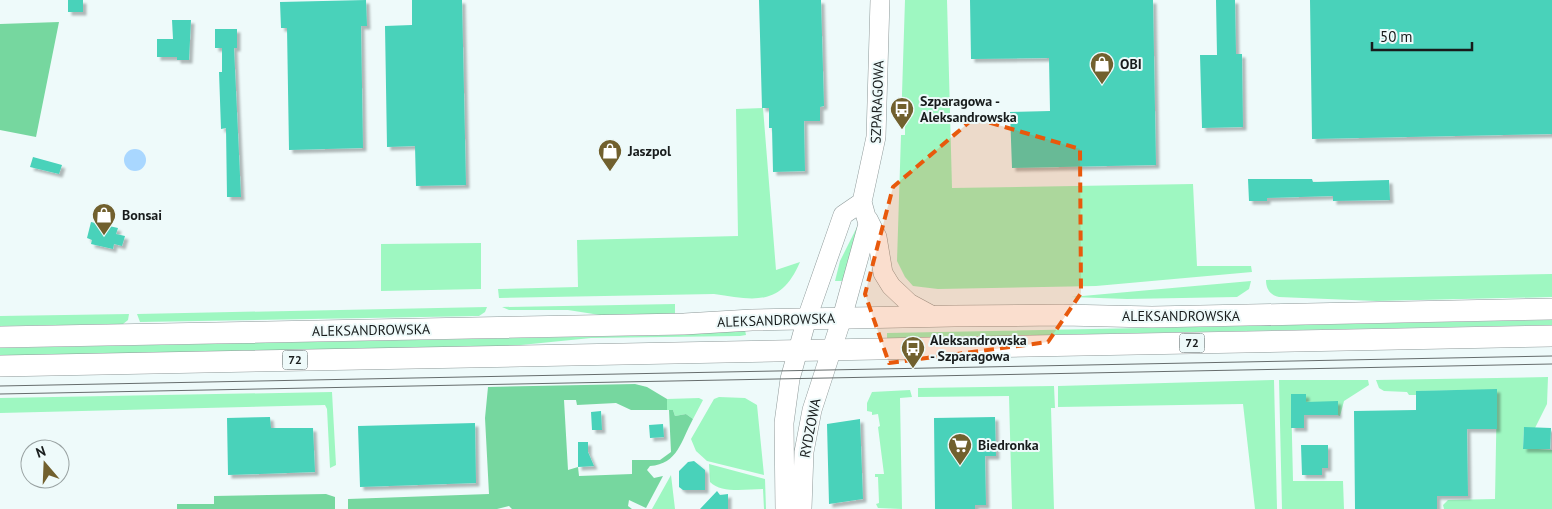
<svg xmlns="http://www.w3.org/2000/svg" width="1552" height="509" font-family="'PT Sans',sans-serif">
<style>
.green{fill:#9ef7c1}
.forest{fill:#76d79f}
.water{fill:#a9d7ff}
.building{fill:#49d2ba;filter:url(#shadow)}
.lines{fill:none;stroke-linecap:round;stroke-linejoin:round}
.secondary-casing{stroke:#8e9999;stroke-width:20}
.primary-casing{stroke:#8e9999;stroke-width:22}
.secondary{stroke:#fff;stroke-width:19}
.primary{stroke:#fff;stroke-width:21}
.tram{stroke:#666d6d;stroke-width:1}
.marked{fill:#e8590c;fill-opacity:0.2;stroke:#e8590c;stroke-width:4;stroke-dasharray:10 6;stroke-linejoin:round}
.labels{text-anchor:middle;stroke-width:4;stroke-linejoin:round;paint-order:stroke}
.shield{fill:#eefafa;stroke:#585f5f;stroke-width:1}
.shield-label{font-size:12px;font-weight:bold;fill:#181c1c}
.poi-label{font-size:14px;font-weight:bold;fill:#181c1c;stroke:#eefafa;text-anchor:start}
.street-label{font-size:14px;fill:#181c1c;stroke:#eefafa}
</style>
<defs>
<filter id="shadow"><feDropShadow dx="3.5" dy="3.5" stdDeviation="1" flood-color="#0004"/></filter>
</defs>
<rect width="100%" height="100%" fill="#eefafa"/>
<path class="green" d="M905,0H947L952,188L1193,184L1197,266H1251L1252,272L1096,286L938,289L913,286L905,277L897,261L901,135H905V125H901Z
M763,108L776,270L800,262C781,307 754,300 714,294L499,298L498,289L578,287L577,240L738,236L736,109Z
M860,221L845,281H835L840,261Z
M481,243V289L381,291V244Z
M1552,274V297L1376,301L1279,297C1270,295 1266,289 1266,280Z
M1251,281L1249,289L1237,297L1127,299L1071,297Z
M675,304V314L600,315L568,310H509L502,307Z
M487,307L485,312L479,316L140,322L137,314Z
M129,314L128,320L123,324L0,326V316Z
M1552,320V325L887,338V333Z
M745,330L746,335L740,336L591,338L511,346L0,356V348L677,335Z
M1548,377L1547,404L1535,428H1524L1523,448L1552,450V509H1444L1443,505L1448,500L1495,499L1497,390L1416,391V395H1409L1407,392L1384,391L1379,388L1376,380Z
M1274,380L1277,509H1255L1243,404L1058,407V386Z
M1279,380H1368L1369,385L1344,401L1340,416L1306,402V394L1291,395L1293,481H1343L1344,509H1282Z
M1054,386L1055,408H1051L1054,509H1012L1009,396L918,397V388Z
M910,390L912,397L900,398L902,509L878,508L876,504L879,503L878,477H875V474H884L878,427L880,426L878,414L872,415V412L867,411V403L872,392Z
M332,392L336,465L330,468L327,409L325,405L0,413V398Z
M719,397L745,398L757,405L764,475L707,461L696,451L691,439L714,399Z
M699,398L703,400L693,419L686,414L675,416L673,410H667V399Z
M709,464L765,479L766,509H764L763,489C747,489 722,494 710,482Z
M671,475L675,509H652Z"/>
<path class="forest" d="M59,22L36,137L0,130V24Z
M635,384L647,387L667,399V410H631L616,403L577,405L576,400H564L568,470L578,467L579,476L632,474V460H660L671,452L669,410H673L675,416L686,414L693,419C681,441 678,464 650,466L647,470L654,478L663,476L646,508L629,500L628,506L632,509H512L509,506L497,509H348V499L489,494L485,418L488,387Z
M326,494L335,497V509H177V504H214V496Z"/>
<path class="water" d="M124 160a11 11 0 1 1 22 0a11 11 0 1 1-22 0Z"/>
<path class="building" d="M68,0H83V12H68Z
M366,0L367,26H361L363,148L289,150L287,28H281L280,2Z
M412,0H462L466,185L416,186L415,146L387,147L385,26L412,25Z
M759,0H821L824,106L820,107V121H804L805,171L773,172L772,128H769V108H762Z
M970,0H1153L1156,165L1012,168L1010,112L1050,111L1049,58L971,59Z
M1216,0H1235L1236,54H1242L1243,127L1202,128L1200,55H1217Z
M1310,0H1552V134L1312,139Z
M172,20H191L189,60H177V57H157V39H173Z
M215,29H237V48H234L241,197H227L226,128L221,129L219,72H222V48H215Z
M33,157L62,165L59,174L30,167Z
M1248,179H1312L1313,182L1389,180L1390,200L1333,201V196L1267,198V201H1249Z
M91,222L118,228L116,234L125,236L122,246L114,244L113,249L91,244L92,240L87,238Z
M1497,389V429H1467L1468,496H1437V509H1355L1354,411L1416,410V391Z
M1291,394H1306V402L1338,401V415H1304V428H1291Z
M601,411L602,430H592L591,412Z
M270,417L271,428H313L315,472L228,475L227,418Z
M995,417L996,456H985L986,505H975V509H935L934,418Z
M860,419L863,499L829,504L827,424Z
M475,423L476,483L360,487L358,426Z
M663,424L664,437L650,438L649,425Z
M1524,427L1551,428L1550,449H1523Z
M578,442H588V452L594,466L578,467Z
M1301,445H1328V468H1322V475H1302Z
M694,461L705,470V490H683L679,487V471L688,462Z
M717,491L720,495L728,494V509H700Z"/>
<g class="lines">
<g class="secondary-casing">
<path id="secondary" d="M868,219L877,237L883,273L891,286L909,303L933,316
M785,509L784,423L790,379L807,318L843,215L862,202
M802,509L804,452L812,410L842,318L868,224L862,202L876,137L880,0"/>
</g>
<g class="primary-casing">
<path id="primary" d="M0,337L684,324L752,320L954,316L1063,315L1152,317L1552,309
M0,366L1552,336"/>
</g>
<use href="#secondary" class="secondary"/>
<use href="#primary" class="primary"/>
<path class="tram" d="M0,386L1552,356
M0,394L1552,364"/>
</g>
<path class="marked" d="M974,118L1080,149L1081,293L1048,342L889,363L865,294L893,187Z"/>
<defs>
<g id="shop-pin" transform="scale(1.25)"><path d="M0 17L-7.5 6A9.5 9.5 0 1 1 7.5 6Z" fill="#71602e" stroke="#eefafa"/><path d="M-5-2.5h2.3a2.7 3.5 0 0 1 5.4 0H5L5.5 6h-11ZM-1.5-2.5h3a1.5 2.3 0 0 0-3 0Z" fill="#fff"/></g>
<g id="bus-pin" transform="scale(1.25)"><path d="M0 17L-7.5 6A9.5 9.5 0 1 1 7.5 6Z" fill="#71602e" stroke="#eefafa"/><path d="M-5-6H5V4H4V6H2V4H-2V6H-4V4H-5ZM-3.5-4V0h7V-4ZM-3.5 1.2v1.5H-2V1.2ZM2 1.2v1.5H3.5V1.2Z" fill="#fff"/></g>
<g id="supermarket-pin" transform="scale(1.25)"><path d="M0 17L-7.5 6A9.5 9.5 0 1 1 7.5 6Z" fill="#71602e" stroke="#eefafa"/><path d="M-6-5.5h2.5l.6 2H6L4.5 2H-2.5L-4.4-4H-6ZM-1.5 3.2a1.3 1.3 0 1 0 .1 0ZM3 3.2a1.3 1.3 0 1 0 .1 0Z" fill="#fff"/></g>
</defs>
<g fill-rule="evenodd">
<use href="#shop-pin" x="1102" y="64"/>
<use href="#bus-pin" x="902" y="109"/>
<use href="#shop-pin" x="610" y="151"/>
<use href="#shop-pin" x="104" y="215"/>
<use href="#bus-pin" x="913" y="348"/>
<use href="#supermarket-pin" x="960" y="445"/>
</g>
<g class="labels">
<g class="shield">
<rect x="1179.5" y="333.5" width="25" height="19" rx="4"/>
<rect x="282.5" y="350.5" width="25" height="19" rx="4"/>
</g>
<g class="shield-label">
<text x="1192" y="347">72</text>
<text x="295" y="364">72</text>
</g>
<g class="poi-label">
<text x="1120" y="69">OBI</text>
<text x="920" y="106">Szparagowa -<tspan x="920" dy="16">Aleksandrowska</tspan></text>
<text x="628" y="156">Jaszpol</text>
<text x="122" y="220">Bonsai</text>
<text x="930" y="345">Aleksandrowska<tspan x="930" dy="16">- Szparagowa</tspan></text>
<text x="978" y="450">Biedronka</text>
</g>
<g class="street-label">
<text transform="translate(877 102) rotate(-88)" y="5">SZPARAGOWA</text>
<text x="1181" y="321">ALEKSANDROWSKA</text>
<text transform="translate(776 320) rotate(-2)" y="5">ALEKSANDROWSKA</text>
<text transform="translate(371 330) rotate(-1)" y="5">ALEKSANDROWSKA</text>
<text transform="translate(810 428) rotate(-79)" y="5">RYDZOWA</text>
</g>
</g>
<g transform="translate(45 464) rotate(341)"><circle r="24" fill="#eefafa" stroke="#98a1a1"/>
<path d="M0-4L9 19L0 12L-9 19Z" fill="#71602e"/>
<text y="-8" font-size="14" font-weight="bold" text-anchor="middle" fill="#181c1c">N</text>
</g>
<path d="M1372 42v8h100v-8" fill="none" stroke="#181c1c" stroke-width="2.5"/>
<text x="1380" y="42" font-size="15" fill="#181c1c" stroke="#eefafa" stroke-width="4" paint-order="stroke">50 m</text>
</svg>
